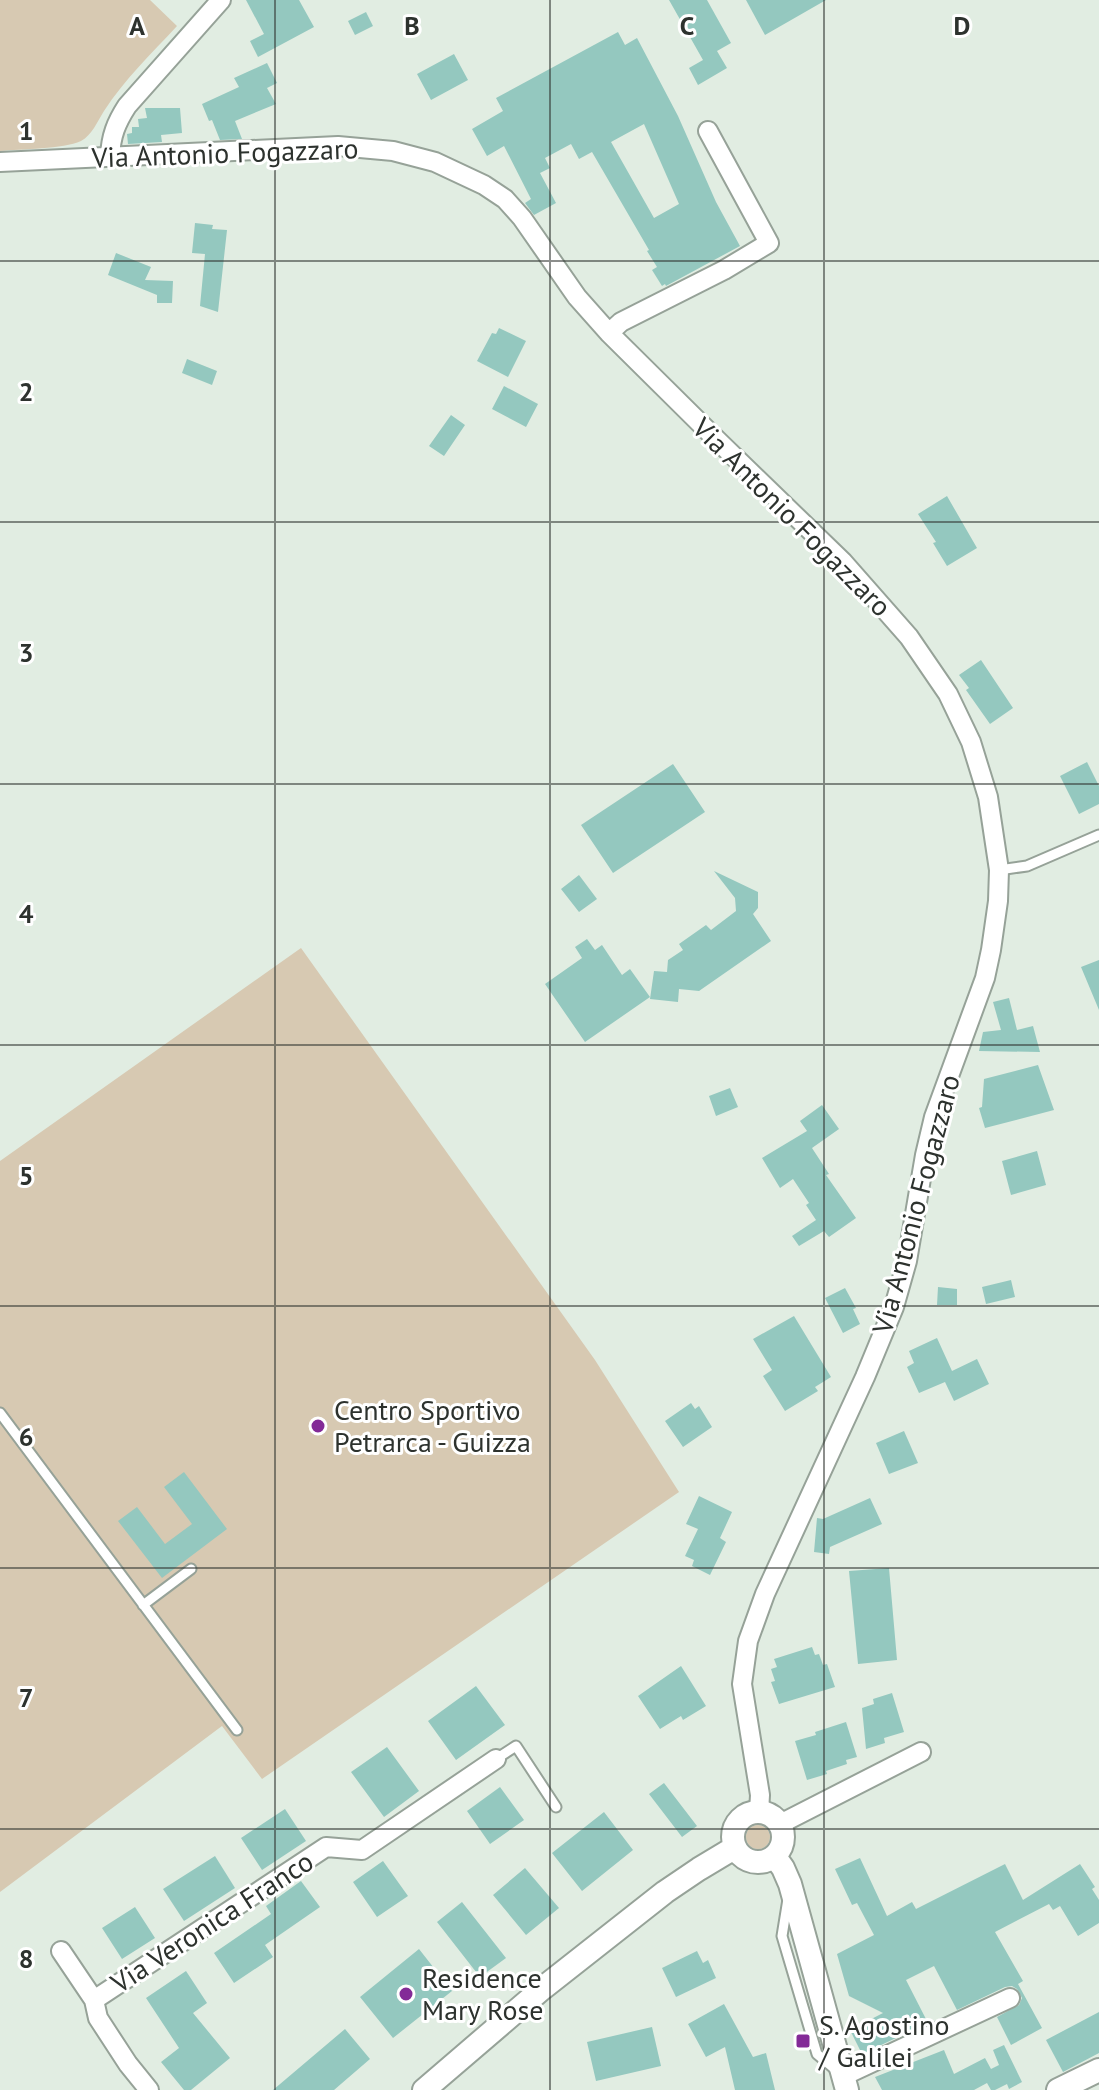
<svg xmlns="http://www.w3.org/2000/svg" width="1099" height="2090" font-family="'PT Sans',sans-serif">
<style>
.green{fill:#d7c9b2}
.building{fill:#94c8bf;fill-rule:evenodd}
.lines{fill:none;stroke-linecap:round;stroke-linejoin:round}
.service-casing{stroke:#96a298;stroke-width:13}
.minor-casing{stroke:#96a298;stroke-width:22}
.tertiary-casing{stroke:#96a298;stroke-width:26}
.service{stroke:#fff;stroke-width:9}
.minor{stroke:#fff;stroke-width:18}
.tertiary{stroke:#fff;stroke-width:22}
.grid{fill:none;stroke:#2d322e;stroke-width:2;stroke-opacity:0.55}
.poi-dot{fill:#832a97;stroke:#fff;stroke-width:3}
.labels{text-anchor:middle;stroke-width:6;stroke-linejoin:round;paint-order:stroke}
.street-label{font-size:28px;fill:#2d322e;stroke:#fff}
.poi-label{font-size:28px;fill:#2d322e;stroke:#fff;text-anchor:start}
.grid-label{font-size:26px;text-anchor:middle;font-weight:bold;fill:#2d322e;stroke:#fff;stroke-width:6;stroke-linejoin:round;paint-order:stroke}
</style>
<rect width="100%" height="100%" fill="#e1ede2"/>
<path class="green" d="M0,0H150L177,26C152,53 124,80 104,111C97,122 92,135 81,141C63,149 21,149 0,151Z
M301,948L595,1360L679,1492L262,1779L222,1726L0,1892V1161Z
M746 1837a12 12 0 1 1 24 0a12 12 0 1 1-24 0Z"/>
<path class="building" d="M246,0H299L314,27L258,57L250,41L264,34Z
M669,0H707L731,43L717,51L727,68L698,85L689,68L703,60Z
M746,0H826L765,35Z
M366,12L373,26L355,35L348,21Z
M618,32L625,45L637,38L678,116L716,202L740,246L666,286L665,284L662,286L652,270L657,267L647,251L649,250L592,152L579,159L571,144L545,158L550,168L540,173L556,203L534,215L525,203L531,199L504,146L487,156L472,129L503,111L496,98ZM644,124L679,204L654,218L611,142Z
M454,54L468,80L431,100L417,74Z
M267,63L277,83L267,88L276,104L235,121L242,139L220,140L212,120L209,121L202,104L239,87L234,78Z
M145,108H180L182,133L161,135L162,142L128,144L127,134L132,133V127H139L138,119L147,118Z
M195,223L213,225L212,229L227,230L218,312L200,306L205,254L192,253Z
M116,253L151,267L145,280L173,281L172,303H157V295L108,275Z
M499,328L526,341L508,377L477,361L492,333L496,334Z
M187,359L217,371L212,385L182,373Z
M504,386L538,404L526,427L492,409Z
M451,415L465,425L444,456L429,446Z
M947,496L977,548L947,566L933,543L936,542L918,514Z
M981,660L1013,708L990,724L966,690L969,688L959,675Z
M1087,762L1099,786V804L1079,814L1060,776Z
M673,764L705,812L613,873L581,825Z
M714,871L758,892V908L753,914L771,941L699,991L679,989L678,1002L650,999L654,971L667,972L668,960L683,950L679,944L706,925L711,930L736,911L735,898Z
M579,875L597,899L579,912L561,889Z
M587,939L595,950L602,945L622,975L630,969L650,997L585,1042L545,984L582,958L575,947Z
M1099,960V1010L1081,967Z
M1009,998L1017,1030L1033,1026L1040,1052L979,1051L983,1032L1001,1030L993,1002Z
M1038,1065L1054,1110L985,1128L979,1108L982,1107L984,1079Z
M730,1088L738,1107L716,1116L709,1096Z
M822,1105L839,1129L812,1148L829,1174L826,1175L856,1218L829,1237L824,1231L799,1246L792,1236L816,1220L806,1205L809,1203L793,1179L780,1188L762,1158L807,1131L800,1121Z
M1037,1151L1046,1185L1011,1195L1002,1161Z
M1011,1280L1015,1297L986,1304L982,1287Z
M938,1287L957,1289V1305H937Z
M845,1288L856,1308L853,1309L860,1324L843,1333L825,1298Z
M794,1316L831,1377L815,1387L818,1391L785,1411L763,1376L772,1370L753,1339Z
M937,1338L952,1371L977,1359L989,1384L954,1401L945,1382L919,1393L907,1367L914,1363L909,1351Z
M691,1403L695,1409L699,1406L712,1427L683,1447L665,1421Z
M904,1431L918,1463L889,1474L876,1443Z
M184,1472L227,1529L162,1578L118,1521L137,1507L165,1544L192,1524L164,1487Z
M699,1496L732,1512L720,1538L726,1542L710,1575L692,1566L694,1560L685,1556L698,1529L686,1524Z
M870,1498L882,1524L830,1547L829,1554L814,1552L817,1518L823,1519Z
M889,1568L897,1660L858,1664L849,1571Z
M812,1647L815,1655L819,1654L823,1665L827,1664L835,1687L779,1704L771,1682L775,1681L771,1669L777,1667L774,1659Z
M681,1666L706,1706L683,1720L681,1716L660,1729L638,1696Z
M476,1686L505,1725L456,1760L428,1721Z
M892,1693L904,1732L884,1738L885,1743L866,1749L862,1708L874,1704L873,1699Z
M846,1722L857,1757L846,1760L847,1764L826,1771L827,1774L807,1780L795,1741L816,1735L815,1732Z
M387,1747L419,1791L384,1817L351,1772Z
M664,1783L697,1826L682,1837L649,1794Z
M500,1787L524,1820L490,1844L467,1811Z
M285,1809L306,1841L262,1870L241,1838Z
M604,1812L633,1850L582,1891L552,1853Z
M215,1856L235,1888L184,1921L163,1889Z
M860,1858L887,1916L912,1902L916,1909L1005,1864L1023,1900L1080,1864L1095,1887L1092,1889L1099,1900V1923L1078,1936L1060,1906L1053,1910L1049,1904L995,1932L1023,1981L1018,1984L1042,2028L1011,2045L997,2017L1019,2005L1022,1998L1017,1989L1012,1986L1005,1987L957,2010L934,1966L906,1980L928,2023L862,2054L850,2030L883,2013L849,1996L837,1954L874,1935L857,1903L852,1905L835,1869Z
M383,1861L408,1896L377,1917L353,1882Z
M525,1868L559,1908L526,1935L493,1895Z
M301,1881L320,1907L265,1945L273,1957L234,1983L214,1953L271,1914L266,1906Z
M462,1902L506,1958L480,1977L437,1922Z
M135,1907L155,1938L122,1959L102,1928Z
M419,1949L452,1991L393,2038L360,1997Z
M697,1951L703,1963L708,1960L716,1978L676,1997L662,1968Z
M186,1971L207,2003L193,2013L230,2058L191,2090H184L161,2062L179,2048L146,1998Z
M724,2004L753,2057L766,2053L775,2090H735L725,2047L706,2057L688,2024Z
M1099,2012V2053L1063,2072L1046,2040Z
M652,2027L661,2066L596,2081L587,2042Z
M345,2029L370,2059L334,2090H273Z
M1004,2045L1022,2082L1009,2089L1007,2084L995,2090H991L987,2083L974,2090H882L875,2077L944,2050L954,2074L985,2058L991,2069L999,2065L993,2050Z"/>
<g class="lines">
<g class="service-casing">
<path id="service" d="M999,870L1027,866L1099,835
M0,1413L237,1730
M143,1605L191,1569
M496,1759L516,1746L556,1807
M788,1899L782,1936L817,2054L836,2070"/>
</g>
<g class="minor-casing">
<path id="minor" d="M110,156C111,136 116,123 127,106L221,0
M0,162L338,146L393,151L435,162L484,185L505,199L522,218L577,297L609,333L717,440L843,562L909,637L948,694L971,742L988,797L999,870L998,901L991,950L985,978L934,1117L925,1155L907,1261L894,1307L865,1377L765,1594L748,1641L742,1684L760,1795L759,1812
M609,333L621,322L724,270L769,243L708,131
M780,1824L921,1752
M61,1951L94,2000L98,2018L128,2064L149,2090
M94,2000L326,1847L362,1850L496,1759
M843,2076L1010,1998"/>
</g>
<g class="tertiary-casing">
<path id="tertiary" d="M733 1837a25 25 0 1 1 50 0a25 25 0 1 1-50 0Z
M775,1857L783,1868L790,1884L847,2090
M424,2090L543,1988L665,1892L699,1869L734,1848
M1058,2090L1099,2070"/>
</g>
<use href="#service" class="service"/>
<use href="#minor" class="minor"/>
<use href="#tertiary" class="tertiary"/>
</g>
<path class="grid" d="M275,0V2090M550,0V2090M824,0V2090M0,261H1099M0,522H1099M0,784H1099M0,1045H1099M0,1306H1099M0,1568H1099M0,1829H1099"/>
<g class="poi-dot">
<circle cx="318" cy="1426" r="8"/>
<circle cx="406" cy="1994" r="8"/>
<rect x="795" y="2033" width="16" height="16" rx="4"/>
</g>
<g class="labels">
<g class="street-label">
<text transform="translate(225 153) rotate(-2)" y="10">Via Antonio Fogazzaro</text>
<text transform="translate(792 517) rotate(45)" y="10">Via Antonio Fogazzaro</text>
<text transform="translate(916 1204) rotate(-75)" y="10">Via Antonio Fogazzaro</text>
<text transform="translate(212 1922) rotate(-33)" y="10">Via Veronica Franco</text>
</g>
<g class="poi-label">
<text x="334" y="1420">Centro Sportivo<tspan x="334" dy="32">Petrarca - Guizza</tspan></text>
<text x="422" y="1988">Residence<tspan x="422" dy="32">Mary Rose</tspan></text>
<text x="819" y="2035">S. Agostino<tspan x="819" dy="32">/ Galilei</tspan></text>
</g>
</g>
<g class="grid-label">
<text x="137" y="35">A</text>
<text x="412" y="35">B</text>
<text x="687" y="35">C</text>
<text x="962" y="35">D</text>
<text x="26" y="140">1</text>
<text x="26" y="401">2</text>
<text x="26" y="662">3</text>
<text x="26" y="923">4</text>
<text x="26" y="1185">5</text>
<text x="26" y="1446">6</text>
<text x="26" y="1707">7</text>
<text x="26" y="1968">8</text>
</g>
</svg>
